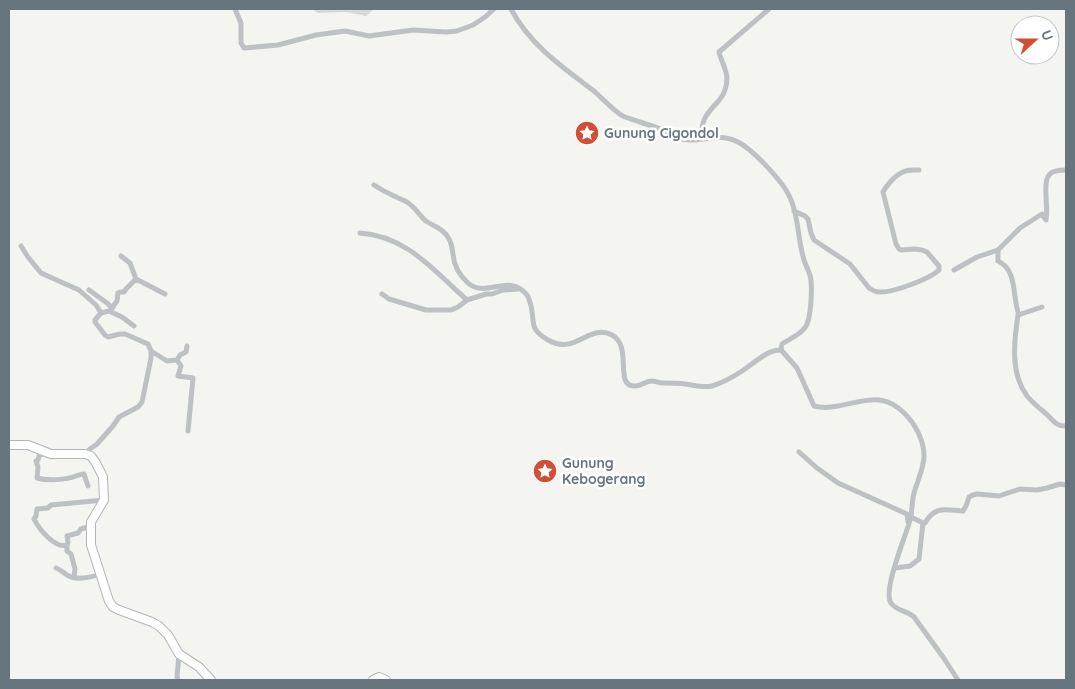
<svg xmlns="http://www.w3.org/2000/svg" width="1075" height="689" font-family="Quicksand,sans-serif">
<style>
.green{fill:#d6dad2}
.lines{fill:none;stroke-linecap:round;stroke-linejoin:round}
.secondary-casing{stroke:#b0b5b8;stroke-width:10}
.street{stroke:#bdc1c4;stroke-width:5}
.secondary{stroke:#fff;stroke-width:8}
.labels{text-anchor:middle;stroke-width:5;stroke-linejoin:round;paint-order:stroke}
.poi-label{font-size:14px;font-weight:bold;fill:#66757e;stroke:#fff;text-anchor:start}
</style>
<rect width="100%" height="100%" fill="#f4f4f1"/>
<path class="green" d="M312,9H374L366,16L346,12L318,13Z"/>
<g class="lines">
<g class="secondary-casing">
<path id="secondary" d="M9,445H28L51,454H85L91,456L96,463L103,477L104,500L91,522V545L109,601L113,607L119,610L152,622L159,626L168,635L179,654L199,667L211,680
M373,680L379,677L386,680"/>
</g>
<path class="street" d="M235,9L241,23V43L244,48L278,45L316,35L345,31L369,36L413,30L446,32L457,31L473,25L485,17L494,9
M511,9C530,45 562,67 594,91C603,99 611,108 621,115L625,117C636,121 647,124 658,128C666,131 673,137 682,139C701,144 717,131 738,142C752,149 777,176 786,190C799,211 797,237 804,260C806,267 811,274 811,281C812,291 811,318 806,326C801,335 789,339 782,344L781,348L782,351L797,368L814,406C832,411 852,401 871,400C899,397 924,430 924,456C924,468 917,482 914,493C912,501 912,509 911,517
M701,139C701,132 702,123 706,116C715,102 726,99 727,79C727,70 721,61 719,52L769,9
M1066,170C1061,170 1055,170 1051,173C1041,180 1049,207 1046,219V220L1042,214L1020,228L998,250V261C1018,270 1012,298 1019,315H1018C1014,341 1010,373 1027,396C1032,402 1038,407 1044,412C1053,419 1054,426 1066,426
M374,185C380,189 387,193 394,196C398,198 403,200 407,202C415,207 419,215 426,221C435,227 444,229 449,239C452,244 452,249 453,254C454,266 459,275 468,283C486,299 509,272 527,295C529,298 530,302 531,306C535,324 529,329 548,340C575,356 589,323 612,335C633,346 614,386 634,386C640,387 645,381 652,381C655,381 659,383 663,383C670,383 678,383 685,384C693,385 704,388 712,386C722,383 733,377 742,371C753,364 768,349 781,350
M794,211L805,216L808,219L811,233L814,240L850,264L869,288C872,290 875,292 879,292C892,293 930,279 939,270V266L927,252L922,250L914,249L901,250L899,249L896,244L883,192C887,185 895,175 903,172C908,169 914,170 919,170
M360,233C407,236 434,271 467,300L486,294H492L503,290L519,289
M21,246L28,257L41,273L79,290L96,305L101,313L95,320V322L105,335L108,337L120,334H125L148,344L151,351V358L142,402L138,407L119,417L113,426L97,444L90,449L85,454
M954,270L977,257L998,250
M136,279L165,294
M89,290L107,303L112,308V309
M382,294L389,299L426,310H451L458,307L467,300
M112,308L117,301L118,293L120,292H124L126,289L136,279L130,263L121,256
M101,313L109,311L122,317L134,326
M1018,315L1042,307
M151,351L167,361L177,360L181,366L178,376L193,378L188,431
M177,360L180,355L186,352L187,346
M46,452L39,456L38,460L36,461L38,467L37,478C47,481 66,480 76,476C79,475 81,474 84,474L88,486
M799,452L817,468L838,483L907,514L908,522
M67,545L68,542L67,536L78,533L81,529L91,526
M56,568C62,570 65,575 71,577C81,580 92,577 101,574
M895,568L910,566L919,559L923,523
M74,577L75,569L71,554L67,551V545C55,549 39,529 34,519L36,516L37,509L48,508L51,505L104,500
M178,680L177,677L179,654
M958,680L943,657L914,617C908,611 896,611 891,603C882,591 907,533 911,517L923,523H925C935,505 946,510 963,511L966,506L969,497L973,495L977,494L999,496L1020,489L1037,490L1047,488L1060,484L1066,485"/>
<use href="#secondary" class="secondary"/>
</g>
<defs>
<g id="sight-disc" transform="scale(1.25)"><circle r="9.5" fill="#cf5036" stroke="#fff"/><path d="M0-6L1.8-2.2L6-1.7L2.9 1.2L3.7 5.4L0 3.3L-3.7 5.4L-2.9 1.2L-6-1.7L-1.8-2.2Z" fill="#fff"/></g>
</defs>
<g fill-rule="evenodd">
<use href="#sight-disc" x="587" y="133"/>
<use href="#sight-disc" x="545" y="471"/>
</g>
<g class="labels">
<g class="poi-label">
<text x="604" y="138">Gunung Cigondol</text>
<text x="562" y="468">Gunung<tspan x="562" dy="16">Kebogerang</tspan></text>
</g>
</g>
<rect width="1075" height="689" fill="none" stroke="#66757e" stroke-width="20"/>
<g transform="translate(1035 40) rotate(69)"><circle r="24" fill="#ffffff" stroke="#c2c8cb"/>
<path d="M0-4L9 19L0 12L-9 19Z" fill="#cf5036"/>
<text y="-8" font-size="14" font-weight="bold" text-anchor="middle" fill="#66757e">U</text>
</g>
</svg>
